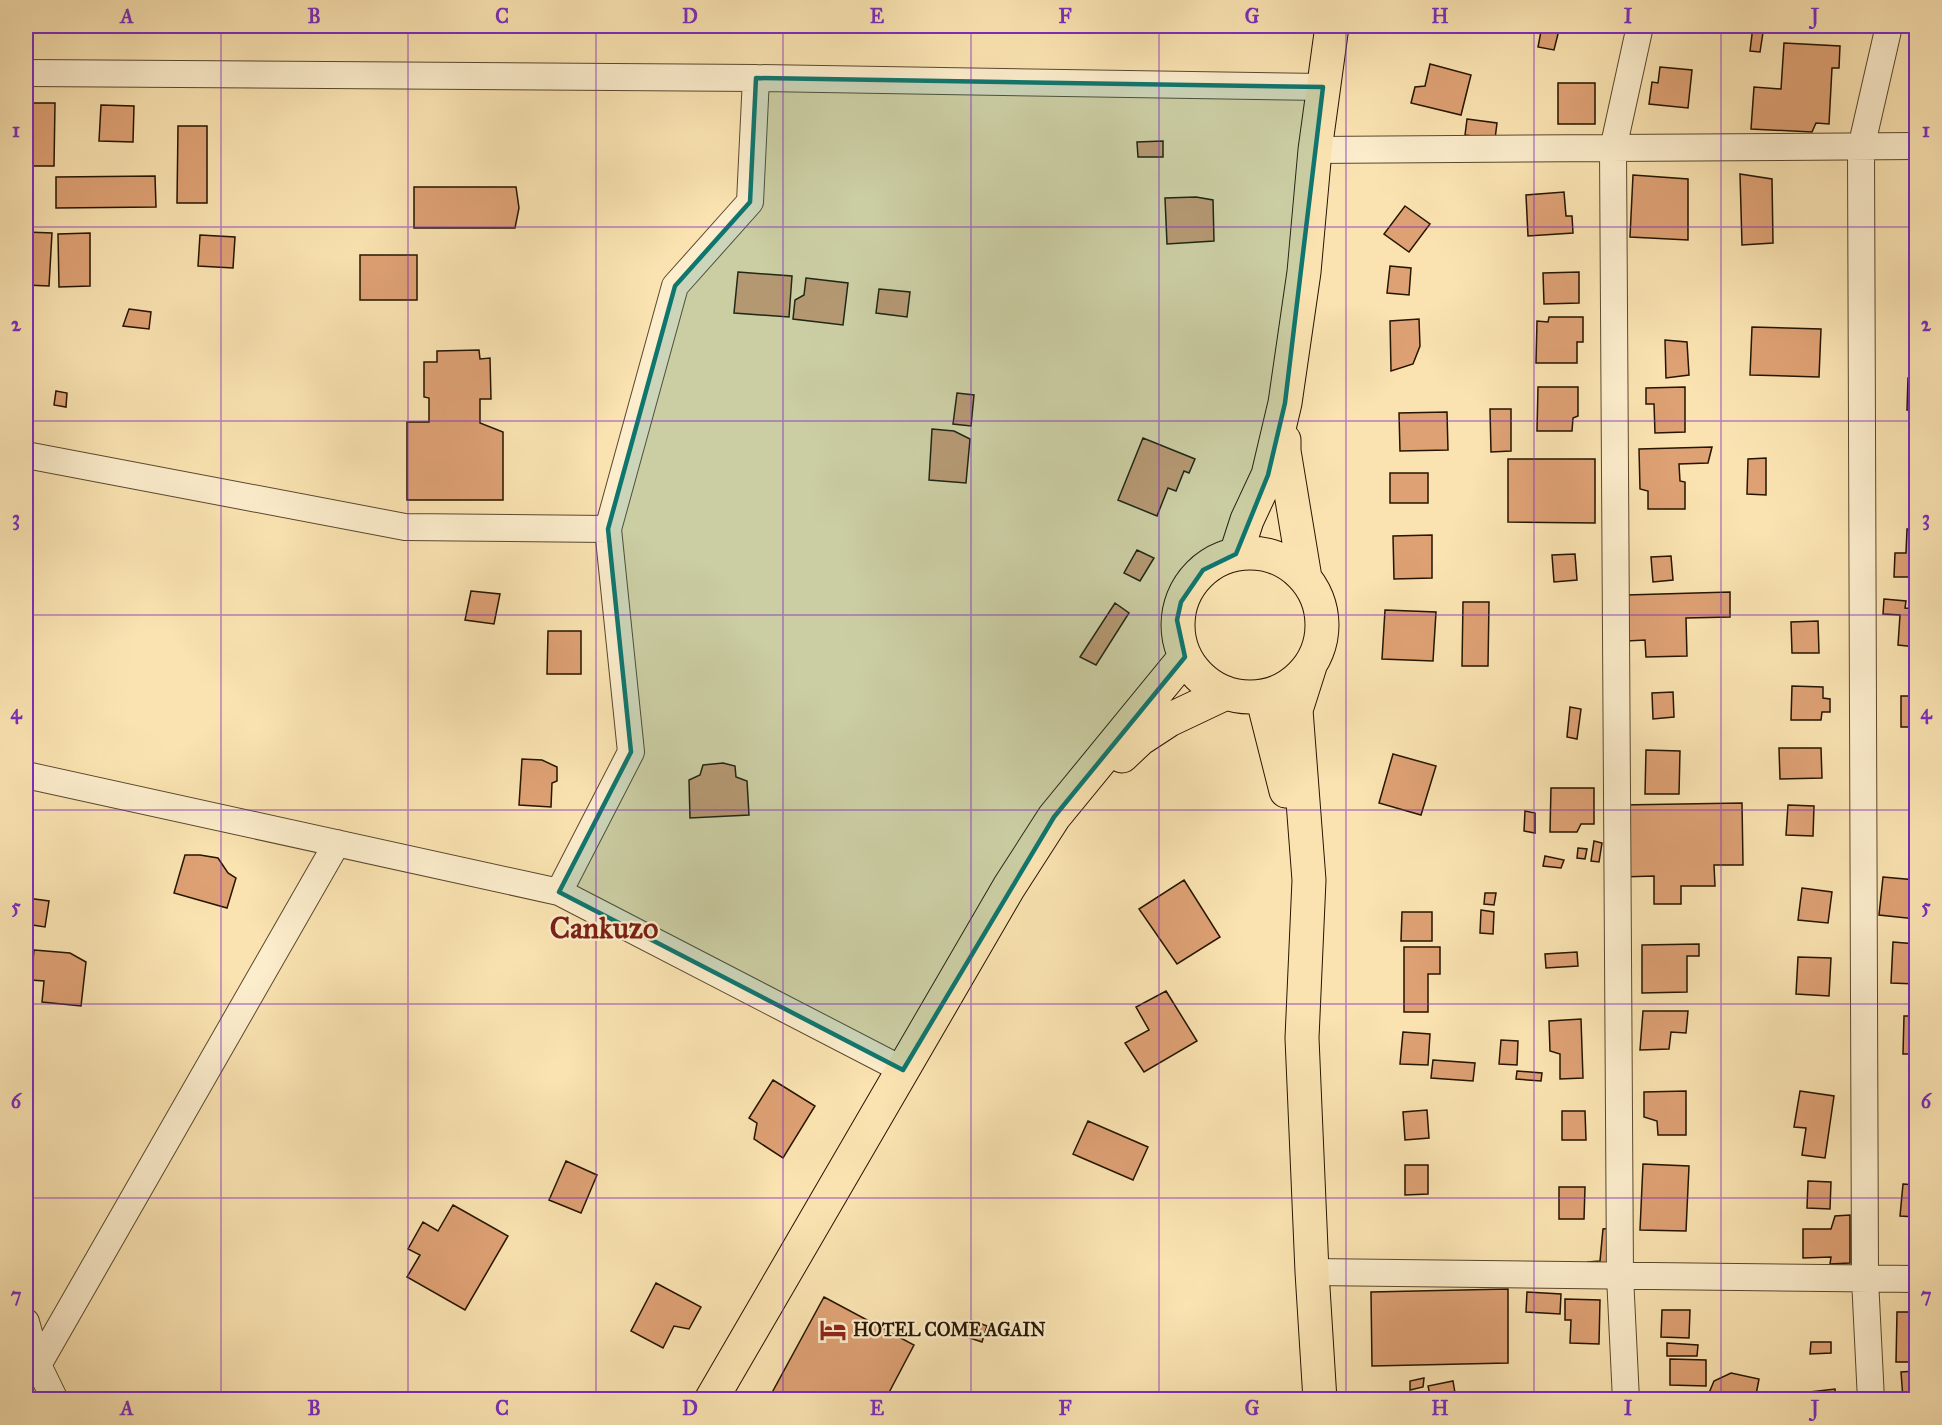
<svg xmlns="http://www.w3.org/2000/svg" width="1942" height="1425" font-family="'IM FELL Great Primer',serif">
<style>
.building{fill:#dea174;stroke:#251501;stroke-width:1.5}
.lines{fill:none;stroke-linecap:round;stroke-linejoin:round}
.minor-casing{stroke:#5a482d;stroke-width:28}
.primary-casing{stroke:#251501;stroke-width:35}
.minor{stroke:#fcedcc;stroke-width:26}
.primary{stroke:#fae3b1;stroke-width:33}
.marked{fill:#0f766e;fill-opacity:0.2;stroke:#0f766e;stroke-width:4.5;stroke-linejoin:round}
.grid{fill:none;stroke:#7b2cbf;stroke-width:1.5;stroke-opacity:0.55}
.labels{text-anchor:middle;stroke-width:4.5;stroke-linejoin:round;paint-order:stroke}
.poi-label{font-size:18px;font-weight:bold;fill:#251501;stroke:#fcedcc;text-anchor:start}
.town-label{font-size:30px;font-weight:bold;fill:#7a1f14;stroke:#fcedcc}
.neatline{fill:none;stroke:#7b2cbf;stroke-width:2}
.grid-label{font-size:20px;text-anchor:middle;font-weight:bold;fill:#7b2cbf}
</style>
<rect width="100%" height="100%" fill="#fae3b1"/>
<filter id="stains"><feTurbulence type="fractalNoise" baseFrequency=".00333" numOctaves="4"/><feColorMatrix values="0 0 0 0 .2 0 0 0 0 .09 0 0 0 0 .02 0 0 0 .5 -.17"/></filter>
<radialGradient id="worn" r=".72"><stop offset=".6" stop-color="#630" stop-opacity="0"/><stop offset="1" stop-color="#630" stop-opacity=".3"/></radialGradient>
<path class="building" d="M1542,26H1560L1554,50L1538,47Z
M1753,26H1764L1760,52L1750,51Z
M1784,43L1840,46L1839,68H1832L1829,124L1816,123L1812,132L1751,129L1754,87L1781,89Z
M1430,64L1471,75L1461,115L1411,103L1415,87L1425,86Z
M1660,67L1692,70L1688,108L1649,104L1652,82L1658,83Z
M1558,83H1595V124H1558Z
M26,103H55L54,166H26Z
M101,105L134,106L133,142L99,141Z
M1467,119L1497,123L1495,139L1465,135Z
M178,126H207V203H177Z
M1163,141V157H1138L1137,142Z
M1740,174L1772,179L1773,243L1742,245Z
M1633,175L1688,179V240L1630,237Z
M155,176L156,207L56,208V177Z
M414,187H516L519,208L515,228H414Z
M1564,192L1566,216H1572L1573,233L1528,236L1526,195Z
M1196,197L1213,200L1214,241L1167,244L1165,198Z
M1405,206L1430,224L1409,252L1384,234Z
M26,232L52,233L49,286L26,285Z
M90,233V286L59,287L58,234Z
M200,235L235,237L233,268L198,266Z
M360,255H417V300H360Z
M1390,266L1411,268L1409,295L1387,293Z
M738,272L792,276L789,317L734,313Z
M1579,272V303L1544,304L1543,273Z
M806,278L848,283L843,325L793,319L795,300L804,295Z
M879,289L910,292L907,317L876,313Z
M129,309L151,312L149,329L123,326Z
M1549,317H1583V342H1577V363H1536L1537,321L1548,322Z
M1419,319L1420,346L1413,364L1391,371L1390,321Z
M1752,327L1821,329L1819,377L1750,375Z
M1665,340L1687,342L1689,375L1666,378Z
M479,350L480,359L490,358L491,399H480V423L503,432V500H407V422H429V398L424,397V362H437V351Z
M1908,378H1916V410H1907Z
M1538,387H1578V416L1573,418L1572,431H1537Z
M1685,387V432L1655,433L1654,404H1646V388Z
M56,391L67,393L66,407L54,405Z
M957,393L974,395L971,426L953,424Z
M1490,409H1511V451L1491,452Z
M1447,412L1448,450L1400,451L1399,413Z
M932,429L954,431L970,439L966,483L929,480Z
M1143,438L1195,459L1189,473L1184,471L1176,491L1168,488L1157,516L1118,500Z
M1712,447L1708,463L1679,464L1680,481L1685,482V509H1648V491L1640,489L1639,449Z
M1766,458V495L1747,494L1748,459Z
M1508,459H1595V523L1508,522Z
M1390,473H1428V503H1390Z
M1907,529H1916V577H1894L1895,553H1906Z
M1432,535V578L1394,579L1393,536Z
M1137,550L1154,558L1140,581L1124,573Z
M1575,554L1577,580L1554,582L1552,555Z
M1671,556L1673,580L1653,582L1651,557Z
M471,591L500,594L494,624L465,620Z
M1730,592V617L1686,618L1687,656L1646,657L1645,640L1627,641L1626,595Z
M1884,599L1906,601L1905,608L1916,609V647L1898,645L1900,615L1883,614Z
M1463,602H1489L1488,666H1462Z
M1115,603L1129,613L1096,665L1080,657Z
M1385,610L1436,612L1433,661L1382,659Z
M1818,621L1819,653H1792L1791,622Z
M548,631H581V674H547Z
M1792,686L1823,687V698L1830,699V712H1822L1821,720H1791Z
M1673,692L1674,717L1653,719L1652,693Z
M1901,696H1916V727H1901Z
M1570,707L1581,709L1577,739L1567,737Z
M1779,748H1821L1822,778L1780,779Z
M1646,750L1680,751L1679,794H1645Z
M1393,754L1436,766L1421,815L1379,803Z
M522,759L542,760L557,767V781L552,783L551,807L519,805Z
M723,763L735,766L736,777L747,781L749,815L690,818L689,780L700,775L703,765Z
M1551,788H1594V824H1581L1577,832H1550Z
M1742,803L1743,865H1714L1715,886H1681V904H1654V876L1621,877L1620,805Z
M1788,805L1814,806L1813,836L1786,835Z
M1525,811L1535,813V833L1524,831Z
M1594,841L1602,843L1599,862L1591,861Z
M1578,848L1587,849L1585,859L1577,858Z
M185,855H200L218,858L228,873L236,878L227,908L174,893Z
M1545,856L1564,860L1561,868L1543,866Z
M1883,877L1916,880V919L1879,915Z
M1184,880L1220,937L1177,964L1139,909Z
M1802,888L1832,892L1828,923L1798,920Z
M1485,893H1496L1494,905L1484,904Z
M27,898L49,901L45,927L26,924Z
M1481,910L1494,912L1493,934L1480,933Z
M1402,912H1432V941H1401Z
M1893,942L1916,944V984L1891,983Z
M1699,944V956H1687V992L1642,993V945Z
M1404,947H1440V974H1428V1012H1404Z
M34,950L70,953L86,962L81,1006L42,1002L44,981L31,980Z
M1577,952L1578,966L1546,968L1545,954Z
M1798,957L1831,958L1829,996L1796,994Z
M1166,991L1197,1041L1144,1072L1125,1043L1149,1030L1136,1007Z
M1643,1011H1688L1686,1033L1671,1032L1669,1049L1640,1050Z
M1904,1016H1916V1054H1903Z
M1581,1019L1583,1078L1560,1079V1054L1550,1051L1549,1021Z
M1403,1032L1430,1034L1428,1065L1400,1064Z
M1501,1040L1518,1041L1517,1065L1499,1064Z
M1433,1060L1475,1063L1473,1081L1431,1078Z
M1517,1071L1542,1073L1541,1081L1516,1079Z
M773,1080L815,1106L783,1158L754,1139L757,1123L749,1118Z
M1686,1091V1135H1658L1657,1121L1644,1117V1092Z
M1800,1091L1834,1096L1825,1158L1802,1155L1806,1128L1794,1127Z
M1427,1110L1429,1138L1405,1140L1403,1112Z
M1562,1111H1585L1586,1140H1562Z
M1088,1121L1148,1147L1133,1180L1073,1154Z
M566,1161L597,1175L581,1213L549,1200Z
M1643,1164L1689,1166L1686,1231L1640,1230Z
M1405,1165H1428V1194L1405,1195Z
M1808,1181L1831,1182L1830,1209L1807,1208Z
M1903,1184L1916,1185V1217L1900,1216Z
M1559,1187H1585L1584,1219H1559Z
M453,1205L508,1236L465,1310L407,1277L420,1255L408,1249L423,1222L438,1231Z
M1850,1215V1263L1830,1264L1831,1257L1803,1258V1229H1831L1835,1216Z
M1613,1228L1607,1270H1588V1262L1600,1261L1603,1229Z
M656,1283L701,1307L689,1329L674,1326L663,1348L631,1331Z
M1508,1289V1363L1372,1366L1371,1292Z
M1527,1292L1561,1294L1560,1314L1526,1312Z
M824,1297L914,1345L885,1400H768Z
M1565,1299L1600,1300L1599,1344L1570,1343L1571,1320H1565Z
M1662,1310H1690L1689,1338L1661,1337Z
M1897,1312H1916V1362H1896Z
M971,1320L987,1326L982,1342L964,1336Z
M1811,1342H1831V1353L1810,1354Z
M1667,1343L1698,1345L1697,1356H1667Z
M1670,1359L1706,1360V1386L1670,1385Z
M1916,1371V1398L1903,1399L1901,1372Z
M1731,1373L1759,1379L1755,1400H1706L1714,1381Z
M1424,1378L1423,1387L1410,1390V1381Z
M1453,1381L1456,1399L1431,1400L1428,1386Z
M1835,1389L1836,1400H1811L1810,1392Z"/>
<g class="lines">
<g class="minor-casing">
<path id="minor" d="M26,73L756,78L1323,87
M1315,150L1916,146
M26,455L405,527L608,529L675,286L750,202L756,78
M26,775L559,892L903,1070
M559,892L631,752L608,529
M1312,1272L1916,1279
M26,1322L38,1365L55,1400
M38,1365L337,843
M1626,1400L1620,1276L1613,149L1640,26
M1871,1400L1865,1279L1861,148L1889,26"/>
</g>
<g class="primary-casing">
<path id="primary" d="M1284,440V451L1305,578
M1178 625a72 72 0 1 1 144 0a72 72 0 1 1-144 0Z
M1236,554L1247,520L1268,475L1285,403L1304,272L1315,150L1332,26
M1310,666L1296,710L1309,880L1302,1038L1312,1272L1320,1400
M1262,696L1286,791
M1122,756L1140,739L1169,720L1226,693
M711,1400L1009,887L1054,817L1185,657"/>
</g>
<use href="#minor" class="minor"/>
<use href="#primary" class="primary"/>
</g>
<path class="marked" d="M756,78L1323,87L1285,403L1268,475L1236,554L1203,570L1181,602L1177,620L1185,657L1054,817L903,1070L559,892L631,752L608,529L675,286L750,202Z"/>
<path class="grid" d="M221,26V1400M408,26V1400M596,26V1400M783,26V1400M971,26V1400M1159,26V1400M1346,26V1400M1534,26V1400M1721,26V1400M26,227H1916M26,421H1916M26,615H1916M26,810H1916M26,1004H1916M26,1198H1916"/>
<defs>
<g id="hotel-bare" transform="scale(2.07)"><path d="M-6-4.5h1.5V1H6V5H4.5V3h-9V5H-6ZM-4 0a1.8 1.8 0 1 1 3.6 0ZM.5 0V-2.5h3Q6-2.5 6 0Z" fill="#8f2418" stroke="#fcedcc" stroke-width="2.5" paint-order="stroke"/></g>
</defs>
<g fill-rule="evenodd">
<use href="#hotel-bare" x="833" y="1330"/>
</g>
<g class="labels">
<g class="poi-label">
<text x="853" y="1336">HOTEL COME AGAIN</text>
</g>
<g class="town-label">
<text x="604" y="938">Cankuzo</text>
</g>
</g>
<rect width="1942" height="1425" fill="none" stroke="#fae3b1" stroke-width="66"/>
<rect x="33" y="33" width="1876" height="1359" class="neatline"/>
<g class="grid-label">
<text x="127" y="23">A</text>
<text x="314" y="23">B</text>
<text x="502" y="23">C</text>
<text x="690" y="23">D</text>
<text x="877" y="23">E</text>
<text x="1065" y="23">F</text>
<text x="1252" y="23">G</text>
<text x="1440" y="23">H</text>
<text x="1628" y="23">I</text>
<text x="1815" y="23">J</text>
<text x="16" y="137">1</text>
<text x="1926" y="137">1</text>
<text x="16" y="331">2</text>
<text x="1926" y="331">2</text>
<text x="16" y="525">3</text>
<text x="1926" y="525">3</text>
<text x="16" y="719">4</text>
<text x="1926" y="719">4</text>
<text x="16" y="913">5</text>
<text x="1926" y="913">5</text>
<text x="16" y="1108">6</text>
<text x="1926" y="1108">6</text>
<text x="16" y="1302">7</text>
<text x="1926" y="1302">7</text>
<text x="127" y="1415">A</text>
<text x="314" y="1415">B</text>
<text x="502" y="1415">C</text>
<text x="690" y="1415">D</text>
<text x="877" y="1415">E</text>
<text x="1065" y="1415">F</text>
<text x="1252" y="1415">G</text>
<text x="1440" y="1415">H</text>
<text x="1628" y="1415">I</text>
<text x="1815" y="1415">J</text>
</g>
<rect width="100%" height="100%" filter="url(#stains)"/>
<rect width="100%" height="100%" fill="url(#worn)"/>
</svg>
